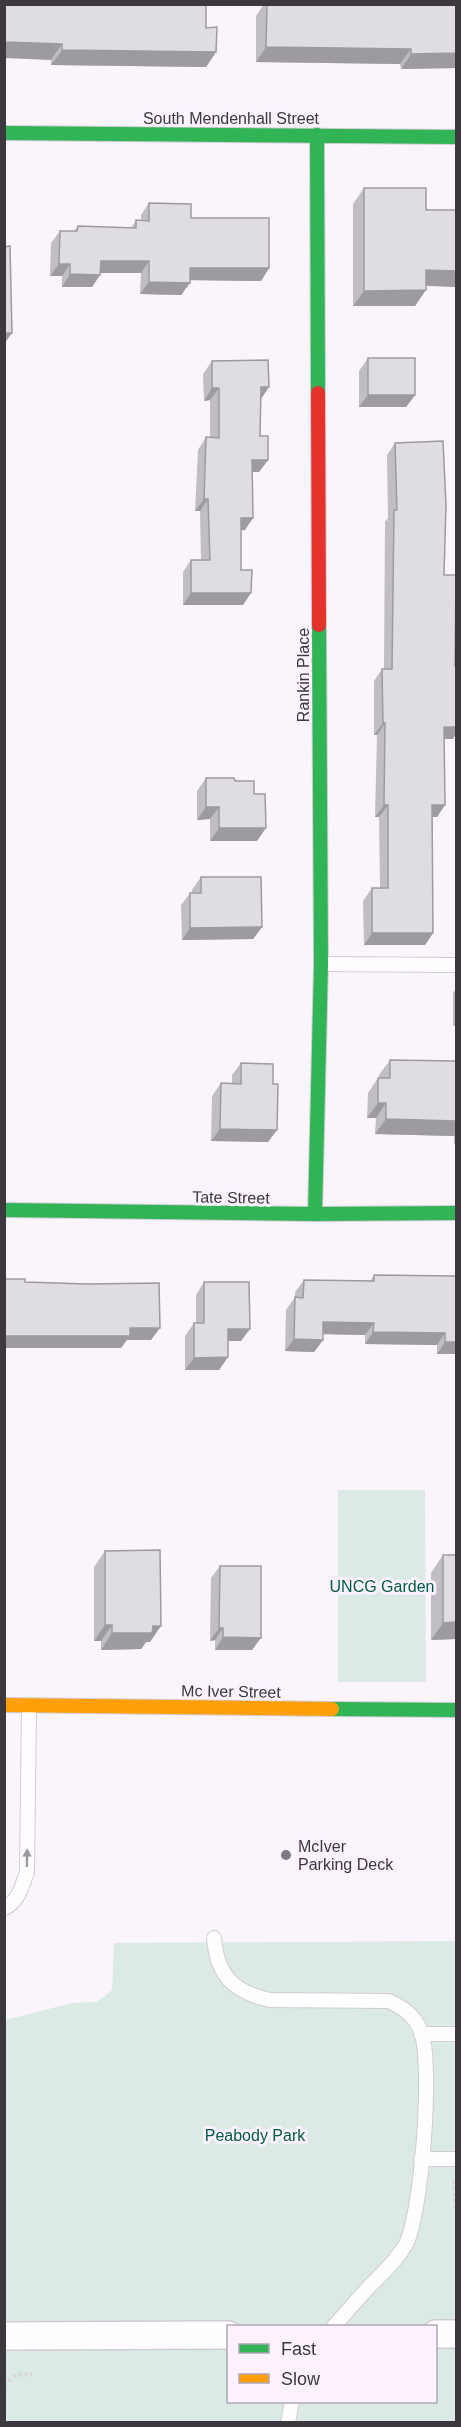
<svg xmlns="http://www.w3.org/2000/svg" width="461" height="2427" font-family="Arial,sans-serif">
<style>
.green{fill:#dceae5;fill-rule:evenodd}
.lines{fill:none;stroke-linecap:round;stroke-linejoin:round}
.lane-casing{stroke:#d1ccd3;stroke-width:16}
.street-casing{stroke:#d1ccd3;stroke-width:30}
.fast-casing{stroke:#d1ccd3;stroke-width:16}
.slow-casing{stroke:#d1ccd3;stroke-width:16}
.jam-casing{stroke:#d1ccd3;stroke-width:16}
.path{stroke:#d8d5d9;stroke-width:4;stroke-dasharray:3 3;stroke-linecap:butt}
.lane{stroke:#fefdff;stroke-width:14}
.street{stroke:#fefdff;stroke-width:27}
.fast{stroke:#30b455;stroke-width:14}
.slow{stroke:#ff9f0a;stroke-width:14}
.jam{stroke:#e5322d;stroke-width:14}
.wall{fill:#c1bdc4}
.shaded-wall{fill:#9d9aa0}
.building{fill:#e0dce4;stroke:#9d9aa0;stroke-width:1.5}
.oneway{fill:#9e9a9f}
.poi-dot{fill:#7f7a81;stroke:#fbf1ff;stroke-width:2}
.labels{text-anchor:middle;stroke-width:6;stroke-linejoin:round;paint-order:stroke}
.street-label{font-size:16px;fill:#3d383f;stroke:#fbf1ff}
.park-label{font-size:16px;fill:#005d41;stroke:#fbf1ff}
.poi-label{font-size:16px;fill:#3d383f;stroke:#fbf1ff;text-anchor:start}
</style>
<rect width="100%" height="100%" fill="#faf4fc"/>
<path class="green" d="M338,1490H425L426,1682H338Z
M456,1941V2422H5V2020L72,2003L97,2002L112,1990L114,1943ZM228,2326H436V2402H228Z"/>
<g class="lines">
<g class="lane-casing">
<path id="lane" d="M321,964L456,965
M4,1908C19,1902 22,1885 27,1872L29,1706
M214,1938C217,1975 233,1992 270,2000L388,2001C403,2007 414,2015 421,2031C433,2064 422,2212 406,2244C396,2262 381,2274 367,2289C356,2301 345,2314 334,2326
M421,2034H456
M421,2159H456
M288,2422L292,2402"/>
</g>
<g class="street-casing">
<path id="street" d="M436,2334H456
M4,2336L228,2335"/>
</g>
<g class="fast-casing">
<path id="fast" d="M4,133L456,137
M317,135L318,393
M4,1210L315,1214L456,1213
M315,1214L321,964L319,625
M332,1709L456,1710"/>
</g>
<g class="slow-casing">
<path id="slow" d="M4,1705L332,1709"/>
</g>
<g class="jam-casing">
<path id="jam" d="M318,393L319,625"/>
</g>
<path class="path" d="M454,2181L456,2210
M4,2385L16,2375L32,2374"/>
<use href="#lane" class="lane"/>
<use href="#street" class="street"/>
<use href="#fast" class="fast"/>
<use href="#slow" class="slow"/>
<use href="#jam" class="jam"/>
</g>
<path class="wall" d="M4,4L206,28L216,52L206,67L51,65V60Z
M264,4H456V68L401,69L400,64L256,62V16Z
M364,188L426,210H456V287L426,286L415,306H353V204Z
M149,203L191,218L269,268L261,281L190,280L181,295L140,294L141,273H101L92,287H62V276H50L51,243L60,231H74L78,226L131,228L136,220L141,221V215Z
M368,358L415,395L406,407H359V371Z
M212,361L261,399L260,436L268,460L259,472H252L245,530H241V570L243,605H183V572L191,560H201L200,511H195L198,450L206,437H210V400L204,401L203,374Z
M395,443L444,575L453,739H444L437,817H432L433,933L425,945H364L363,901L372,888H380L379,817H375L377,735H374V681L382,669H384L385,522L388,518L387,455Z
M206,778L235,781L254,794L257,841H210V819L197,820V791Z
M201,877L262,927L253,939L182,940L181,905L190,893H192V890Z
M456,988V1026H453V993Z
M390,1060L456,1061V1144H454V1136L375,1134L376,1118H367L368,1093L378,1078H379V1075Z
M241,1063L268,1142L211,1141L212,1096L221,1083L232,1084V1075Z
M374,1275L456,1276V1354H437V1345L365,1344V1335L323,1334V1340L314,1352L285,1351L286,1310L295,1297V1292L304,1280L370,1281Z
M204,1282L241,1341H228V1357L219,1370H185V1336L194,1323H196V1295Z
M105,1551L150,1642H146L141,1649L101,1650V1641H94V1567Z
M443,1555L456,1639L431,1640V1573Z
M220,1566L252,1650H215V1640L210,1641L211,1578Z"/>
<path class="shaded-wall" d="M4,42L62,44L51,60L4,58Z
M266,47L411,49L400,64L256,62Z
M62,50L216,52L206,67L51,65Z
M456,53V68L401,69L411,54Z
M101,261H149L141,273H92Z
M59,264H70L62,276H50Z
M190,268H269L261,281L181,280Z
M426,270L456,271V287L415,285Z
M70,274L100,275L92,287H62Z
M149,282L190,283L181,295L140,294Z
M426,290L415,306H353L364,291Z
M4,333H12L4,344Z
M261,387H269L261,399Z
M212,388H219L210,400L204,401Z
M368,395H415L406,407H359Z
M252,460H268L259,472H243Z
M204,499H208L200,511H195Z
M241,518H253L245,530L232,531Z
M191,593H251L243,605H183Z
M383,723H385L377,735H374Z
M444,727H456V734L453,739H435Z
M384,805H388L379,817H375Z
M432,805H445L437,817H423Z
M206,807H219L210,819L197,820Z
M219,828H266L257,841H210Z
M262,927L253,939L182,940L190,928Z
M372,933H433L425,945H364Z
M378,1103H386L376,1118H367Z
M386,1119L456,1121V1133L454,1136L375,1134Z
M220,1129L277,1130L268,1142L211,1141Z
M323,1322L374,1323L365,1335L315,1334Z
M130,1328H160L151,1340H127L121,1348H4V1336Z
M228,1329H250L241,1341H219Z
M373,1332L445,1333L437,1345L365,1344Z
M294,1339L323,1340L314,1352L285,1351Z
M445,1342H456V1354H437Z
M228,1357L219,1370H185L194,1358Z
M456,1622V1639L431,1640L443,1623Z
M105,1625H112L101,1641H94Z
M153,1626H161L150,1642H146L141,1649L101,1650L112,1633Z
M219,1628H223L215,1640L210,1641Z
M223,1637L261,1638L252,1650H215Z"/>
<path class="building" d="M4,4H206V28L217,27L216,52L62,50V44L4,42Z
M267,4H456V53L411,54V49L266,47Z
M364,188H426V210H456V271L426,270V290L364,291Z
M149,203L191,204V218H269V268H190V283L149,282V261H101L100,275L70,274V264H59L60,231H77L78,226L136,228V220L149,221Z
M10,246L12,333H4V247Z
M368,358H415V395H368Z
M268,360L269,387H261L260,436H268V460H252L253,518H241V570H252L251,593H191V560H210L208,499H204L206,437L219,438V388H212V361Z
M443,441L446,505L444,575H456L455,666H456V727H444L445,805H432L433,933H372V888H388V805H384L385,723H383L382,669H392L394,510H397L395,443Z
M206,778H234L235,781H254V794H265L266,828H219V807H206Z
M201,877H261L262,927L190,928V893H201Z
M390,1060L456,1061V1121L386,1119V1103H378V1078H390Z
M241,1063L273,1064V1084H278L277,1130L220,1129L221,1083L241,1084Z
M374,1275L456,1276V1342H445V1333L373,1332L374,1323L323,1322V1340L294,1339L295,1297L303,1298L304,1280L374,1281Z
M4,1279H25V1282L87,1284L159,1283L160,1328H130V1336H4Z
M204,1282H249L250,1329H228V1357L194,1358V1323H204Z
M160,1550L161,1626H153L152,1633H112V1625H105V1551Z
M443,1555H456V1622L443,1623Z
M220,1566H261V1638L223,1637V1628H219Z"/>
<defs><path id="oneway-solid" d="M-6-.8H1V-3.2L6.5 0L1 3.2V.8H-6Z" transform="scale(1.5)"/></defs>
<use class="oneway" href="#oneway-solid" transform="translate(27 1858) rotate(-89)"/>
<circle class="poi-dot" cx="286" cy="1855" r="6"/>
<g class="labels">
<g class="street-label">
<text x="231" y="124">South Mendenhall Street</text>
<text transform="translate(303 675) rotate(-90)" y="6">Rankin Place</text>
<text transform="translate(231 1197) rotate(1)" y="6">Tate Street</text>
<text transform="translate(231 1691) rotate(1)" y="6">Mc Iver Street</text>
</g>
<g class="park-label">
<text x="382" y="1592">UNCG Garden</text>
<text x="255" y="2141">Peabody Park</text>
</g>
<g class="poi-label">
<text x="298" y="1852">McIver<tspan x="298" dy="18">Parking Deck</tspan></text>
</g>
</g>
<rect width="461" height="2427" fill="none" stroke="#3d383f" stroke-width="12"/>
<rect x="227" y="2325" width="210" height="78" fill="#fbf1ff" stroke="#afa7b2" stroke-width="1.5"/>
<rect x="239" y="2344" width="30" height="9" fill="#30b455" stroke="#afa7b2" stroke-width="1.5"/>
<text x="281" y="2355" font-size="18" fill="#3d383f">Fast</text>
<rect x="239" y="2374" width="30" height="9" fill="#ff9f0a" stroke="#afa7b2" stroke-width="1.5"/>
<text x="281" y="2385" font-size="18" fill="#3d383f">Slow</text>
</svg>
